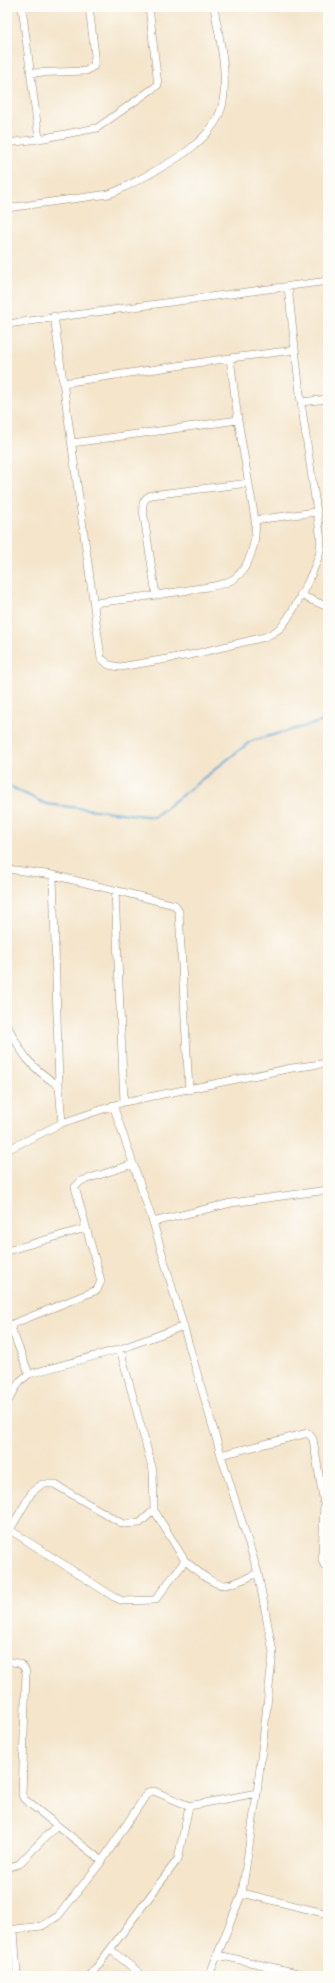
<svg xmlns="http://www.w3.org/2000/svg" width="335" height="1983" font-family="'Architects Daughter',sans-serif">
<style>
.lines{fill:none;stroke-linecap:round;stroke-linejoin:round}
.stream{stroke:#5aa7d3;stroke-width:2}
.street-casing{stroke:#988874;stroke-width:8}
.street{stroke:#fff;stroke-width:7}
</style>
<rect width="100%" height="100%" fill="#fdfcf7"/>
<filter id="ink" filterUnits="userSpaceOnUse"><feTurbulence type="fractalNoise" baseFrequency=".025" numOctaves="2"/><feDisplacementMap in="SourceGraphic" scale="8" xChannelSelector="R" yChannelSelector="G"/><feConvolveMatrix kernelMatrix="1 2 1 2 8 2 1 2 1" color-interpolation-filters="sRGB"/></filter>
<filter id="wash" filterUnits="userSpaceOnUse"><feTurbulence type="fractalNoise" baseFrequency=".012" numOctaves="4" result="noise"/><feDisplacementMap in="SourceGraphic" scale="16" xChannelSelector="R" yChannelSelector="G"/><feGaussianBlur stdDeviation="0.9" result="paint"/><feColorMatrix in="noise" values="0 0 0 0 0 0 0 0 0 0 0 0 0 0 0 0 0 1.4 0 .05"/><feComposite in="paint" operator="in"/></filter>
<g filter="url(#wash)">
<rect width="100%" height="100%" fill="#f4e5cb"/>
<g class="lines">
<path class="stream" d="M7,785L46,804L154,817L251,741L328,720"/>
</g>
</g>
<g filter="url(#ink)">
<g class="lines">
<g class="street-casing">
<path id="street" d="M22,7L39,139
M30,73L86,71L94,66L95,55L89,7
M7,143L39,139L97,128L158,85L149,7
M7,208L109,194L119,190C154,171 215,146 223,102C228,71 219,37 214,7
M54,316L101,658L109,665L120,667L190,655L265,637C271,634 278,631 283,625C296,607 312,576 319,555C321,548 321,540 320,533L301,402L288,287
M7,324L328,281
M230,358L295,350
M63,383L230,358L238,420L255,520C257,539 251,566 235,578C223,586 207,587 194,589C161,595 127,599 94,603
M301,402L328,399
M72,443L238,420
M255,520L316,512
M156,595L143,510C142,502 144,499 151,495L249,483
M300,595L328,607
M7,869L53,875L175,905L179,912L189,1090
M53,875L59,1086L62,1123
M115,891L124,1102
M7,1025C23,1056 29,1066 59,1086
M113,1105L153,1222L221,1455L258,1573L273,1652L257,1793L242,1893L209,1976
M7,1150L62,1123L124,1102L292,1068L328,1063
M153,1222L231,1203L328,1190
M7,1251L86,1228
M120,1349L153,1471L154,1510L185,1561
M29,1374L10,1325L97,1290L101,1281L75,1187L81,1181L133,1164
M7,1403L20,1381L29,1374L120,1349L184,1326
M221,1455L308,1433L313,1439L324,1504L322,1559L324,1565L328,1568
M10,1530L114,1597L123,1601L155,1600L185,1561C196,1569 211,1585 225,1585C236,1584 249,1577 258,1573
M7,1535L32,1492L42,1484H54L123,1524L140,1523L154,1510
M7,1661C16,1663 24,1662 26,1673L22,1795L24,1799L102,1861
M7,1868L19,1864L57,1825
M242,1893L328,1914
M7,1930L42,1926L58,1916L102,1861L148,1792L154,1791L189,1806L257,1793
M14,1930L17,1976
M111,1950L143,1976
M218,1955L311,1976
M267,1966L270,1976
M90,1976L178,1859L189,1806"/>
</g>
<use href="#street" class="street"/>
</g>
</g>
<rect width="335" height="1983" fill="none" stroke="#fdfcf7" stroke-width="24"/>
</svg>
